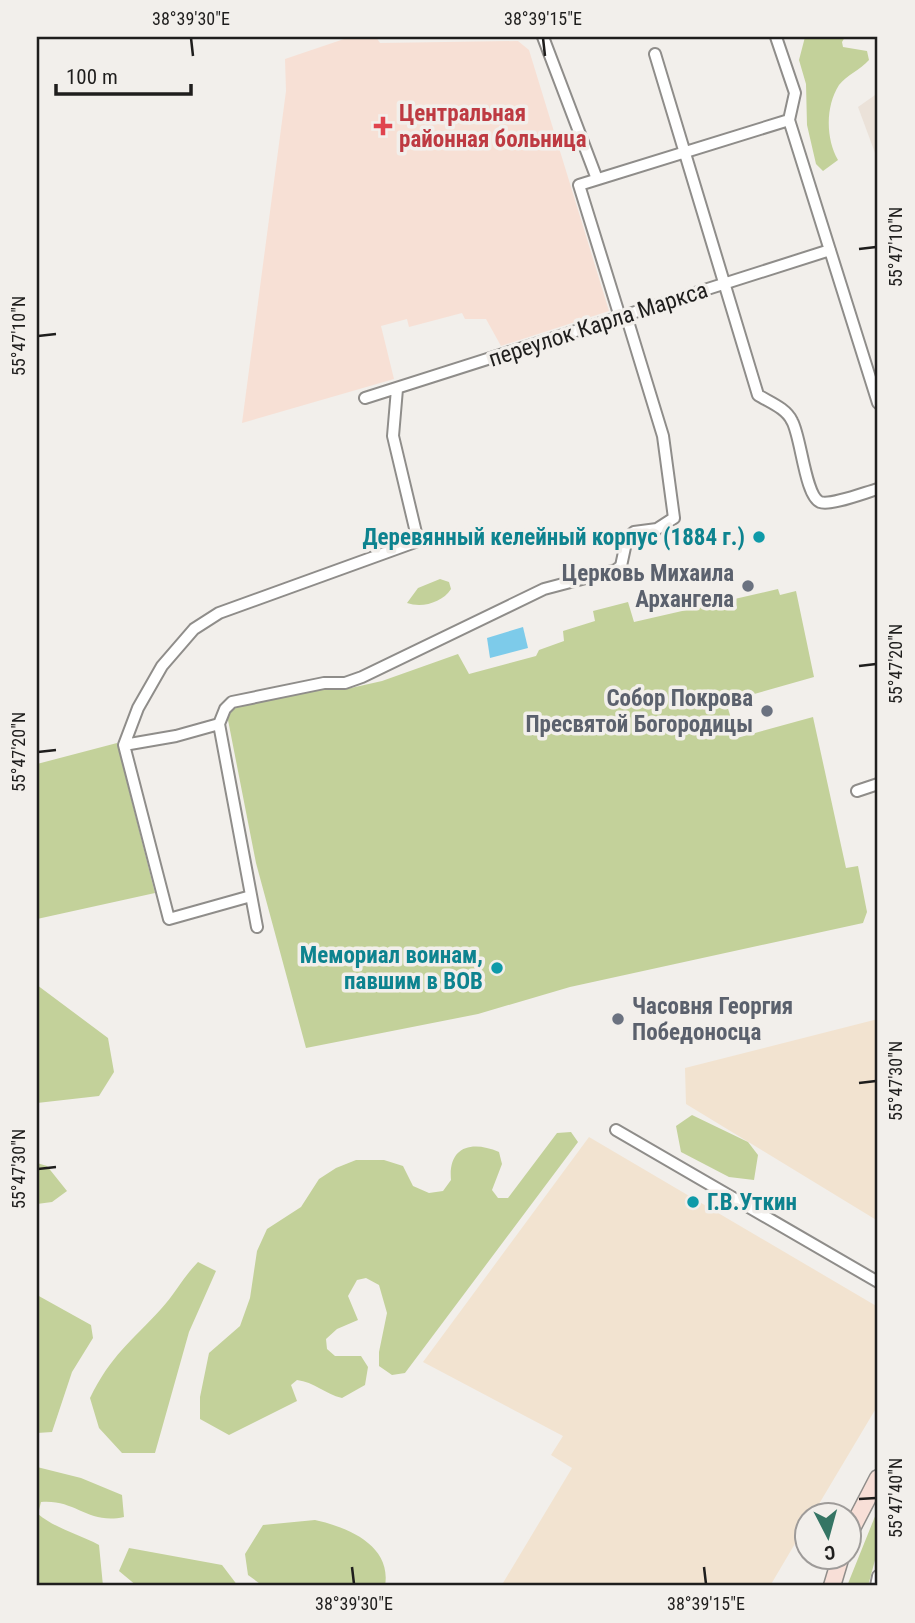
<svg xmlns="http://www.w3.org/2000/svg" width="915" height="1623" font-family="'Roboto Condensed',sans-serif">
<style>
.built{fill:#ebe2d9}
.industrial{fill:#f2e3d0}
.medical{fill:#f7e0d5}
.green{fill:#c3d19a}
.water{fill:#7dcbea}
.lines{fill:none;stroke-linecap:round;stroke-linejoin:round}
.minor-casing{stroke:#8f8d8a;stroke-width:14}
.secondary-casing{stroke:#8f8d8a;stroke-width:19}
.minor{stroke:#fff;stroke-width:10}
.secondary{stroke:#f8dfd7;stroke-width:16}
.ticks{fill:none;stroke:#1f1e1d;stroke-width:2.5}
.health-dot{fill:#e0444e;stroke:#f2efeb;stroke-width:2.5}
.culture-dot{fill:#0f9aa8;stroke:#f2efeb;stroke-width:2.5}
.worship-dot{fill:#6b7280;stroke:#f2efeb;stroke-width:2.5}
.labels{text-anchor:middle;stroke-width:7;stroke-linejoin:round;paint-order:stroke}
.health-label{font-size:23px;font-weight:bold;fill:#be3a42;stroke:#f2efeb;text-anchor:start}
.street-label{font-size:23px;fill:#1f1e1d;stroke:#f2efeb}
.culture-label{font-size:23px;font-weight:bold;fill:#0d838f;stroke:#f2efeb;text-anchor:end}
.worship-label{font-size:23px;font-weight:bold;fill:#5b616d;stroke:#f2efeb;text-anchor:end}
.neatline{fill:none;stroke:#1f1e1d;stroke-width:2.5}
.ticks-label{font-size:18px;text-anchor:middle;fill:#1f1e1d}
</style>
<rect width="100%" height="100%" fill="#f2efeb"/>
<path class="built" d="M878,93V161L858,107Z"/>
<path class="industrial" d="M878,1019V1221L686,1104L685,1068Z
M589,1137L878,1307V1405L813,1514H806V1525L770,1586H508L503,1583L572,1468L551,1455L563,1436L423,1362Z"/>
<path class="medical" d="M350,37H376L380,43L518,41L529,50L609,311L501,346L486,319H465L462,313L409,327L407,319L381,326L394,379L242,423L286,91L285,59Z"/>
<path class="green" d="M805,37H845L842,42L843,47L867,51L869,60C860,70 847,75 839,85C825,107 826,139 838,160L823,171L816,164L807,125L806,84L799,60Z
M440,579L449,582L451,589C442,603 422,608 407,603L418,588Z
M778,589L780,595L796,591L814,677L726,702L737,738L813,717L846,868L858,866L867,912L863,923L570,987L478,1014L306,1048L256,863L228,720V713L235,706L320,687L342,690L382,681L458,654L469,674L536,656L539,650L564,641L563,631L595,621L593,611L628,602L634,622Z
M117,743L155,893L37,919V764Z
M37,985L108,1038L114,1072L99,1096L37,1103Z
M692,1115L748,1142L758,1155L754,1180L729,1177L681,1152L676,1126Z
M571,1132L578,1142L405,1373L392,1375L379,1366V1352L387,1313L379,1285L366,1278L357,1280L348,1296L358,1320L337,1329L326,1339L327,1349L335,1356H361L368,1367L365,1385L342,1398C325,1394 314,1382 297,1380L291,1385L297,1401L229,1435L200,1419V1397L209,1353L240,1326L250,1298L257,1251L267,1229L301,1207L319,1179L336,1168L356,1160H384L403,1166L413,1186L429,1193L443,1191L451,1180C448,1147 471,1140 499,1152L502,1164L492,1190L498,1198H508L557,1133Z
M37,1163L47,1166L67,1191L52,1202L37,1204Z
M198,1262L216,1271L189,1332L155,1453H122L99,1428L90,1398C111,1355 131,1342 161,1309C175,1294 184,1276 198,1262Z
M37,1295L91,1325L93,1338L72,1372L52,1432L37,1433Z
M37,1467L81,1478L122,1495L124,1517C88,1525 76,1499 41,1502L38,1514C56,1529 79,1534 99,1545L103,1586H37Z
M878,1509V1549L868,1586H847Z
M315,1520C347,1527 392,1545 385,1586H263L248,1575L245,1554L263,1525Z
M129,1548L222,1565L238,1586H137L119,1571Z"/>
<path class="water" d="M523,627L528,648L490,658L487,638Z"/>
<g class="lines">
<g class="minor-casing">
<path id="minor" d="M543,37L597,179
M776,37L795,93L789,120L878,403
M655,54L758,395C769,402 786,408 792,421C801,436 805,496 820,502C831,506 866,492 878,489
M620,317L579,185L789,120
M365,398L830,250
M124,745L176,736L219,724
M857,791L878,784
M251,896L169,919L124,745L138,708L162,666L194,629L219,613L418,541L393,436L397,389
M257,927L219,724L225,709L232,702L324,683H345L362,677L544,589L616,570L621,566L627,538L634,532L657,529L674,518L663,436L626,315
M616,1130L878,1282
M876,1586L878,1576"/>
</g>
<g class="secondary-casing">
<path id="secondary" d="M848,1536L878,1478
M832,1586L841,1556"/>
</g>
<use href="#minor" class="minor"/>
<use href="#secondary" class="secondary"/>
</g>
<path class="ticks" d="M191,38L193,56M543,38L545,56M859,249L876,247M38,336L56,334M859,666L876,664M38,752L56,750M859,1083L876,1081M38,1169L56,1167M859,1499L876,1498M352,1567L354,1584M704,1567L706,1584"/>
<path class="health-dot" d="M379.5 115.5h7v7h7v7h-7v7h-7v-7h-7v-7h7z"/>
<g class="culture-dot">
<circle cx="759" cy="537" r="7"/>
<circle cx="497" cy="968" r="7"/>
<circle cx="693" cy="1202" r="7"/>
</g>
<g class="worship-dot">
<circle cx="748" cy="586" r="7"/>
<circle cx="767" cy="711" r="7"/>
<circle cx="618" cy="1019" r="7"/>
</g>
<g class="labels">
<g class="health-label">
<text x="399" y="121">Центральная<tspan x="399" dy="26">районная больница</tspan></text>
</g>
<g class="street-label">
<text transform="translate(598 324) rotate(-18)" y="8">переулок Карла Маркса</text>
</g>
<g class="culture-label">
<text x="745" y="545">Деревянный келейный корпус (1884 г.)</text>
<text x="483" y="963">Мемориал воинам,<tspan x="483" dy="26">павшим в ВОВ</tspan></text>
<text x="707" y="1210" text-anchor="start">Г.В.Уткин</text>
</g>
<g class="worship-label">
<text x="734" y="581">Церковь Михаила<tspan x="734" dy="26">Архангела</tspan></text>
<text x="753" y="706">Собор Покрова<tspan x="753" dy="26">Пресвятой Богородицы</tspan></text>
<text x="632" y="1014" text-anchor="start">Часовня Георгия<tspan x="632" dy="26">Победоносца</tspan></text>
</g>
</g>
<rect width="915" height="1623" fill="none" stroke="#f2efeb" stroke-width="77"/>
<g transform="translate(828 1536) rotate(174)"><circle r="33" fill="#f2efeb" stroke="#9e9b99" stroke-width="2"/>
<path d="M0-5L12 26L0 18L-12 26Z" fill="#357564"/>
<text y="-10" font-size="19" font-weight="bold" text-anchor="middle" fill="#1f1e1d">С</text>
</g>
<path d="M56 84v10h135v-10" fill="none" stroke="#1f1e1d" stroke-width="3.5"/>
<text x="66" y="84" font-size="21" fill="#1f1e1d" stroke="#f2efeb" stroke-width="5" paint-order="stroke">100 m</text>
<rect x="38" y="38" width="838" height="1546" class="neatline"/>
<g class="ticks-label">
<text x="191" y="25">38°39'30"E</text>
<text x="543" y="25">38°39'15"E</text>
<text transform="translate(896 247) rotate(-90)" y="6">55°47'10"N</text>
<text transform="translate(19 336) rotate(-90)" y="6">55°47'10"N</text>
<text transform="translate(896 664) rotate(-90)" y="6">55°47'20"N</text>
<text transform="translate(19 752) rotate(-90)" y="6">55°47'20"N</text>
<text transform="translate(896 1081) rotate(-90)" y="6">55°47'30"N</text>
<text transform="translate(19 1169) rotate(-90)" y="6">55°47'30"N</text>
<text transform="translate(896 1498) rotate(-90)" y="6">55°47'40"N</text>
<text x="354" y="1610">38°39'30"E</text>
<text x="706" y="1610">38°39'15"E</text>
</g>
</svg>
